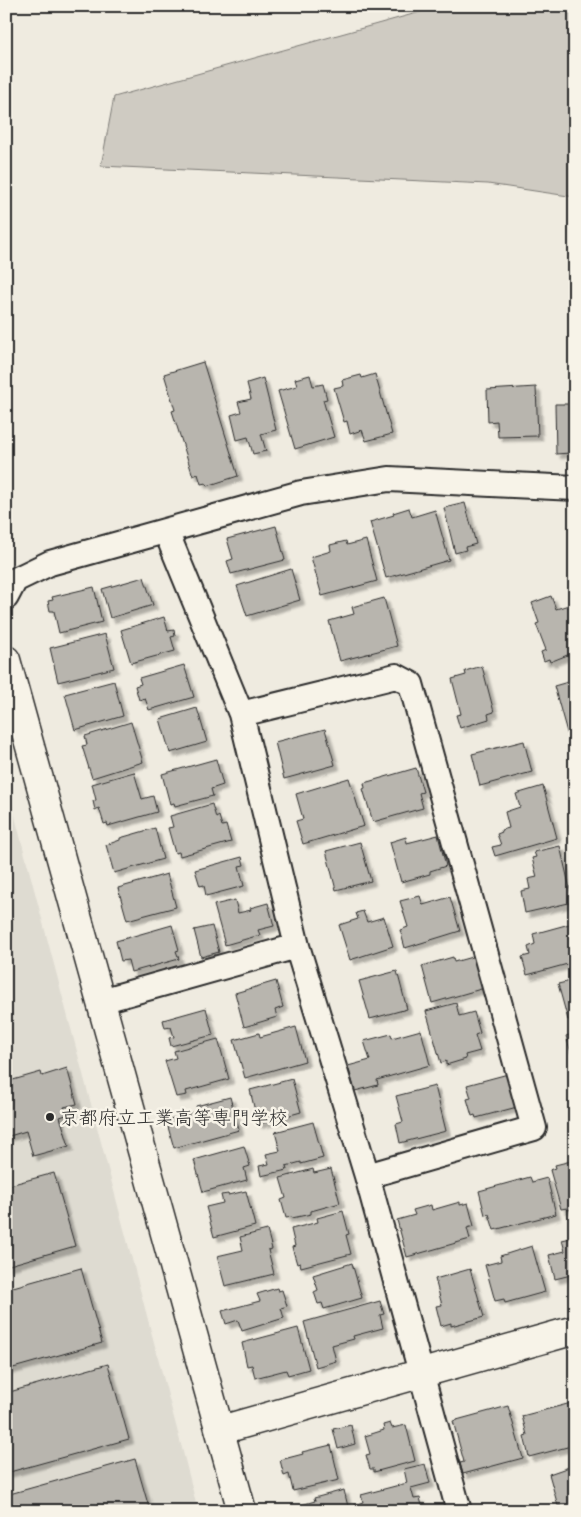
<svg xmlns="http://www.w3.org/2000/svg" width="581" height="1517" font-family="'Architects Daughter','Klee One',sans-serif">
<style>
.built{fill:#dedbd1}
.green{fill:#cfcbc2;stroke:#7d7b76}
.building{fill:#b8b5ae;stroke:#2b2b2b;filter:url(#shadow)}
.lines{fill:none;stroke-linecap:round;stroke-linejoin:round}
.minor-casing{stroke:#2b2b2b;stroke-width:28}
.tertiary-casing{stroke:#2b2b2b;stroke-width:31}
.minor{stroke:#f7f3e8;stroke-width:24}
.tertiary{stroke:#f7f3e8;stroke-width:28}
.poi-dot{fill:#2b2b2b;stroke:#f7f3e8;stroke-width:2}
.labels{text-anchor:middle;stroke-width:5;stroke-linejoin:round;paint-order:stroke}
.poi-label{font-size:19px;fill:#2b2b2b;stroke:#f7f3e8;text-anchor:start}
</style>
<defs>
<filter id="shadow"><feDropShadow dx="4.5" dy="4.5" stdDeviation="1" flood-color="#0004"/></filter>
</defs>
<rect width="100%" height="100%" fill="#efebe0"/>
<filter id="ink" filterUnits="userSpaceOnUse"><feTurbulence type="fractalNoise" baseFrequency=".02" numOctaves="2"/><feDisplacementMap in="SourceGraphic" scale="10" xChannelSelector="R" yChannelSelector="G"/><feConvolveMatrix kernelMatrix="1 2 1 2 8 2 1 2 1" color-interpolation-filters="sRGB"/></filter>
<g filter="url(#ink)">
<path class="built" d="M6,783L183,1452L198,1511H6Z"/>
<path class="green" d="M442,6H575V197L488,184L101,166L114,97Z"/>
<path class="building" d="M203,362L238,476L207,486L206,483L201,484L198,474L193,476L172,411L175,410L164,374Z
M375,374L392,434L366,441L362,430L350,434L347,421L344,422L334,388L343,386L342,380L361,375L362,378Z
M310,375L313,386L323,384L327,399L323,400L334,437L295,449L278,391L297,386L295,379Z
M263,378L276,430L261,434L266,451L253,454L248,437L237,440L231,415L241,412L238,402L251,399L247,383Z
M536,387L538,436L498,437L497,421L488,422L487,390Z
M555,404H569L570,453L556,454Z
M465,503L476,544L465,547L466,550L455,553L444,508Z
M409,508L412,517L435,510L449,560L386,578L370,522L394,515L393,513Z
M276,526L285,560L231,574L227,561L233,559L227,539Z
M366,540L377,581L322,596L311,557L331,551L330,545L346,541L347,545Z
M291,569L300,600L247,616L237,586Z
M144,577L153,605L110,618L102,589Z
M94,587L102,622L59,633L54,611H50L48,601L53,600L52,597Z
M551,596L556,609L575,603V652L550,662L549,659L544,661L541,652L546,650L536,624L539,623L532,603Z
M384,598L397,646L340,661L329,621L354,614L352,607Z
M164,617L168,631L174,630L175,636L171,637L175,651L131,663L121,630Z
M105,634L114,668L58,682L50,648Z
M184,665L194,697L149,710L145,698L139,700L135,686L141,684L139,678Z
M482,666L494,712L488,714L489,719L460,728L456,715L461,714L452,679L466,675L465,671Z
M575,680V734L568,736L554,686Z
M114,681L123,716L75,730L65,694Z
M197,708L207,742L170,753L160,719Z
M131,722L143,762L92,778L82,746L87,745L85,736Z
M325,729L335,765L284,779L275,742Z
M524,741L532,772L480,786L472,754Z
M216,759L223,785L211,789L213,796L175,806L174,803L170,804L162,774Z
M416,768L423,792L419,793L423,808L373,822L363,789L365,788L364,783Z
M134,772L142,799L153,796L157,812L108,826L107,823L104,824L99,808L95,810L93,801L96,800L92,784Z
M349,778L364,826L303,844L296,821L303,819L296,794Z
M543,786L557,838L495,856L492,847L501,845L497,834L502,832L501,830L509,828L505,812L520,807L516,794Z
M212,804L216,818L219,816L222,826L226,825L231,842L180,856L179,852L175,853L168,828L173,827L170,816Z
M155,828L163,859L114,873L106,845L120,840V838Z
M438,835L446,866L430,871V874L401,882L390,842L406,837L407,843Z
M360,842L371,881L336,890L326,851Z
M560,846L573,902L525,913L521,891L530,889L528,879L537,877L532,858L536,857L534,852Z
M242,857L244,865L239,866L244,886L206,896L204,885L200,886L195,870Z
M167,874L176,907L127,920L118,888Z
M420,896L423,905L450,897L460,931L405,948L400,930L408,927L400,901Z
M235,900L238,913L251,910L250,908L268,903L274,926L258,930L260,935L225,945L214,905Z
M363,911L367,922L384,917L393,946L350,960L339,925L358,919L356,913Z
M573,923L575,930V946L572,947L575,962L527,975L522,957L530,955L528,947L535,944L533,934Z
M172,925L179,950L176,951L179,959L131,972L128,960L121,961L116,941Z
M212,926L219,952L201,957L194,930Z
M479,955L488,987L432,1003L422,966L453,957L454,962Z
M397,971L407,1009L370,1019L359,981Z
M575,980V1018L568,1020L558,984Z
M276,981L283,1007L275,1010L277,1017L244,1027L235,993Z
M456,1003L459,1016L474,1012L480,1033L475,1035L480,1051L465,1055L466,1059L446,1065V1061L441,1063L426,1011Z
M206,1008L213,1035L171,1046L169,1038L174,1037L171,1027L165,1028L163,1020Z
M296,1027L305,1061L245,1078L234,1040L259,1033L260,1037Z
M421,1030L430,1065L377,1080L378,1085L355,1091L348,1066L370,1060L364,1041L391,1034L392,1038Z
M575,1033V1066L566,1036Z
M218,1039L229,1079L186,1091L187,1095L176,1097L165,1061L176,1058L174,1051Z
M67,1068L77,1104L64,1107L66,1115L60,1117L69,1146L33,1156L26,1131L6,1137V1082L41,1072L42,1076Z
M508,1074L517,1107L476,1118L475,1115L472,1116L467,1099L471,1098L467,1085Z
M292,1079L301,1112L258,1124L250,1090Z
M435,1086L446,1131L400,1143L396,1124L403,1122L396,1096Z
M230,1097L239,1130L174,1148L166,1120L198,1111L196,1106Z
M313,1122L323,1158L301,1164V1162L286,1166L287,1170L261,1176L259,1166L269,1164L266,1154L280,1151L275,1132Z
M244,1146L250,1166L244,1168L247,1180L203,1192L194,1160Z
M575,1160V1208L568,1210L567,1208L561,1209L550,1170L556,1168L555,1165Z
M313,1169L314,1173L331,1169L340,1203L311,1211V1214L292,1218V1217L286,1218L281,1200L286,1198L280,1178Z
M54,1173L75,1246L6,1266V1186Z
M530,1177L532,1182L547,1178L556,1214L494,1230L489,1214L485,1215L479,1191Z
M246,1191L255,1226L214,1237L206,1207L223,1203L221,1195L228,1194V1195Z
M460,1202V1205L468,1203L474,1226L467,1228L470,1239L407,1257L397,1220L415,1215L413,1210L431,1205L432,1210Z
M343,1211L349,1234L346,1235L351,1254L301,1267L300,1263L297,1264L292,1247L295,1246L291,1229L318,1222L317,1218Z
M267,1230L272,1249L268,1250L274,1274L225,1286L217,1256L243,1250L240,1237Z
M575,1237V1274L555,1279L549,1255L565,1251L562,1240Z
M532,1246L545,1292L505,1303L504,1299L495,1301L485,1265L501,1261L500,1256Z
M352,1263L362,1298L324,1309L322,1303L318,1304L314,1292L318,1290L313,1275Z
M81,1268L102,1343L6,1370V1289Z
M470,1269L484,1317L451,1326V1323L441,1326L436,1306L442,1305L435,1279Z
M277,1288L278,1291L282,1290L287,1306L281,1308L284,1318L242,1331L238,1320L226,1324L222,1311L260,1301L257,1294Z
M380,1301L384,1314L380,1315L383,1328L353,1336L354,1339L332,1345L336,1361L316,1367L304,1322Z
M298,1328L309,1369L288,1375L286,1370L255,1378L252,1365L247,1366L242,1343Z
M108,1364L129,1439L6,1473V1393Z
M575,1402V1426L571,1427L575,1445L529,1457L524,1436L527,1435L522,1416Z
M508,1406L523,1458L463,1474L460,1463L464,1462L453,1421Z
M390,1423L392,1428L406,1425L415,1461L374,1472V1469H370L366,1455L370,1454L365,1436L384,1430L383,1425Z
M351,1425L355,1444L338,1449L333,1429Z
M331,1445L339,1480L293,1491L289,1474L284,1476L280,1460L303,1454L302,1452Z
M135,1459L150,1511H6V1495Z
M425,1464L430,1483L411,1488L414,1499L420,1498L423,1509L417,1511H356L354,1505L363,1502L361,1495L407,1483L404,1469Z
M575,1465V1509L561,1511L560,1505L558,1506L549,1474Z
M344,1490L349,1511H281L315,1501L314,1498Z"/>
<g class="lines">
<g class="minor-casing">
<path id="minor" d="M166,531L241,714L297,946L367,1176L459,1511
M6,597L15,580L50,563L301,493L389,479L575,488
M241,714L396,676L411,684L534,1128L367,1176
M101,1001L297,946"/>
</g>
<g class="tertiary-casing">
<path id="tertiary" d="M6,660L242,1511
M221,1430L575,1330"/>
</g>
<use href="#minor" class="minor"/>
<use href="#tertiary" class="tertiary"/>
</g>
</g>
<circle class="poi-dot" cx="50" cy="1117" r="5"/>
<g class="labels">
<g class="poi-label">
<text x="60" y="1124">京都府立工業高等専門学校</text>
</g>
</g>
<rect width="581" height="1517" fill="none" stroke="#f7f3e8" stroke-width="25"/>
<rect x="12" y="12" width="556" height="1492" fill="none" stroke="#2b2b2b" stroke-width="2" filter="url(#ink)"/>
</svg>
